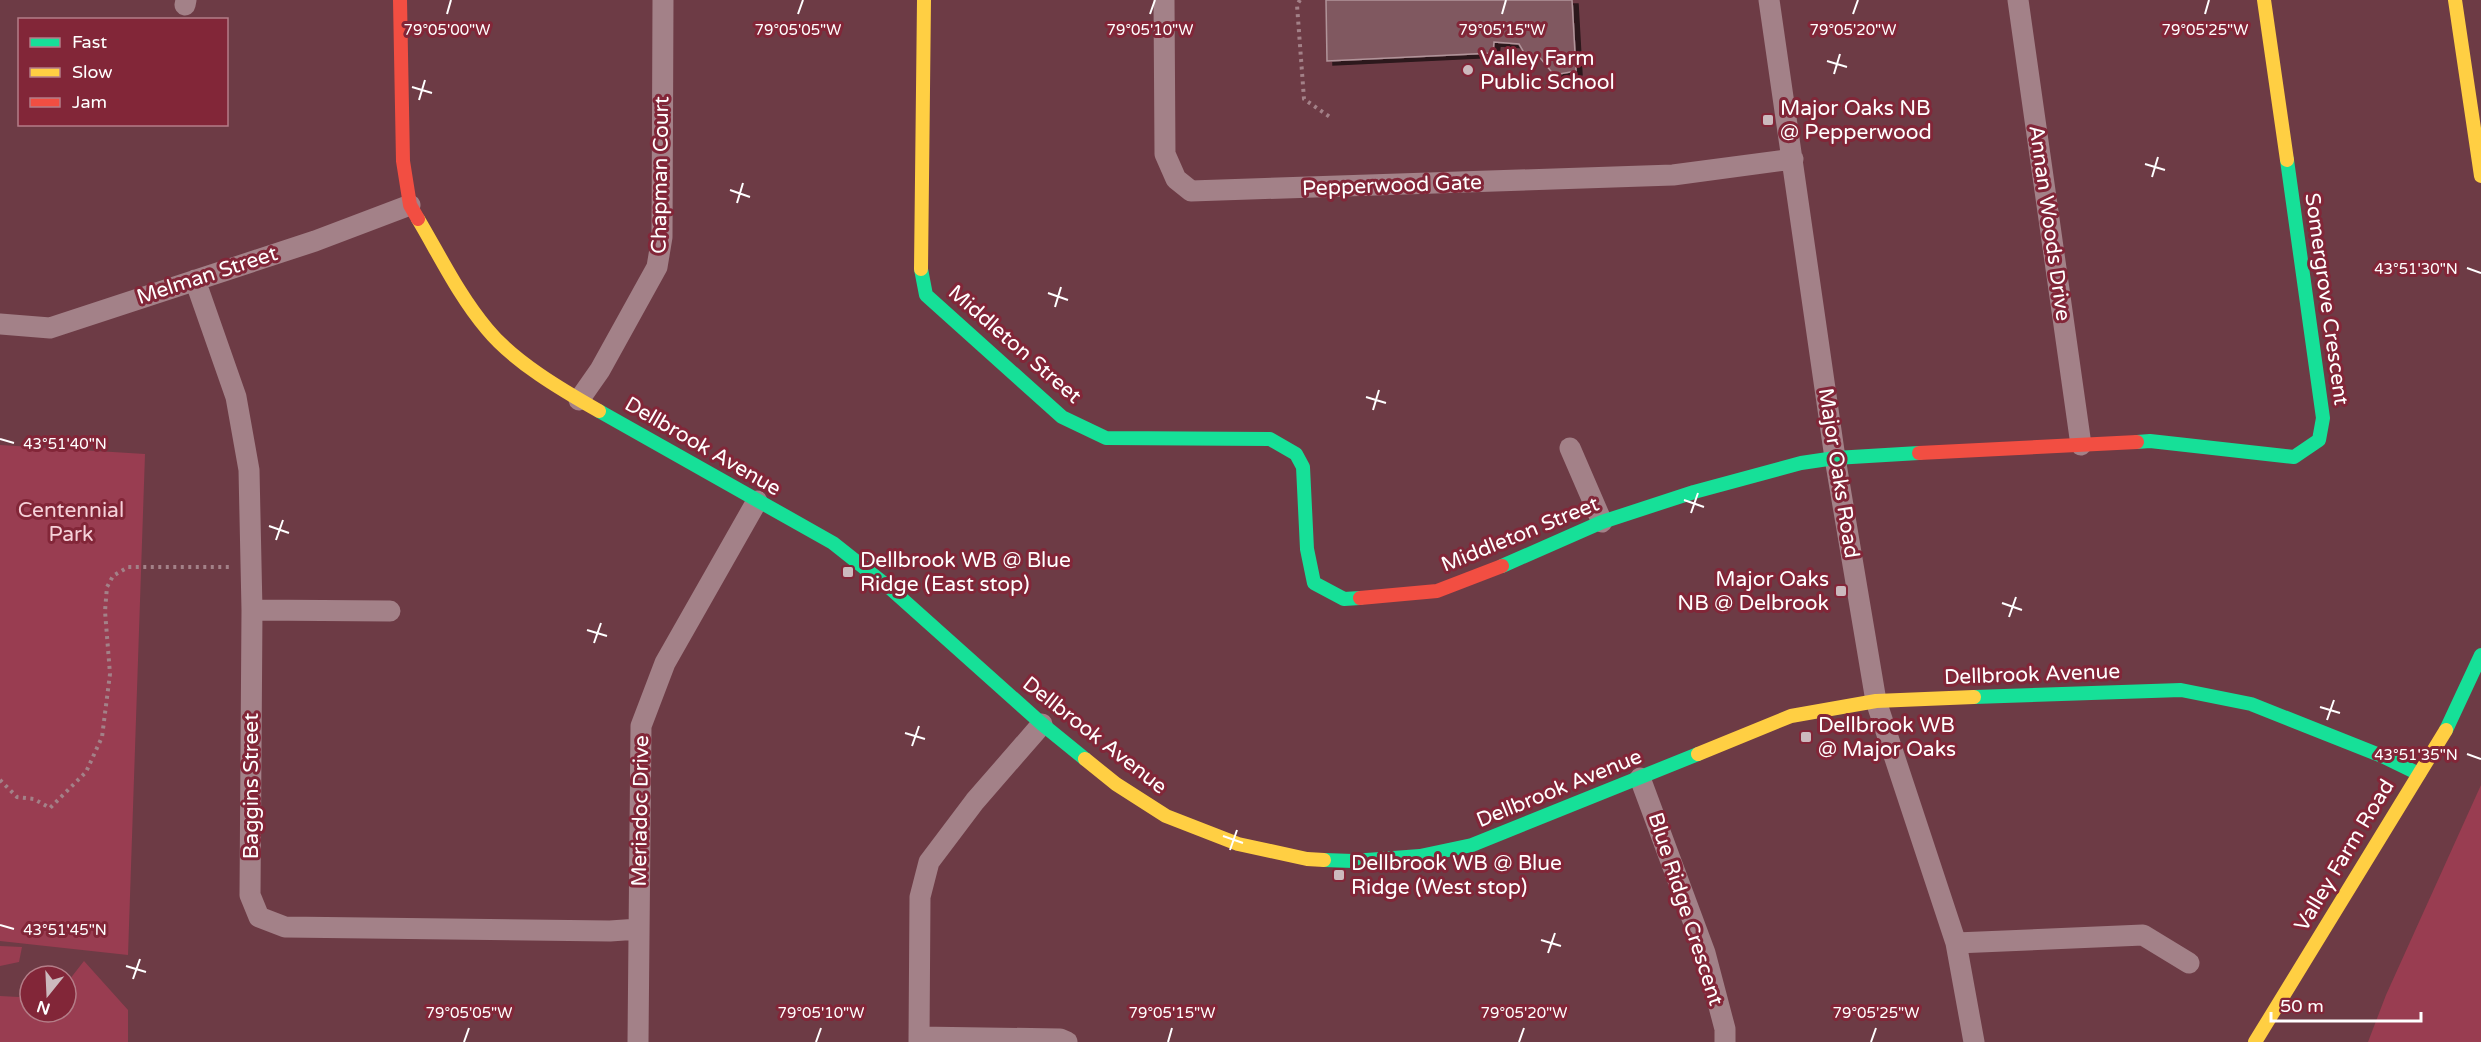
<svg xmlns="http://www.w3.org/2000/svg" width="2481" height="1042" font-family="'Varela Round',sans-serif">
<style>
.green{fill:#993d51}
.building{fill:#805860;stroke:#b1949a;stroke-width:1.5;filter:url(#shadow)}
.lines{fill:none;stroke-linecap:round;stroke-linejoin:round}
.path{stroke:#a38188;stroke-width:4;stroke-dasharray:3 4.5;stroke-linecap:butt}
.street{stroke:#a38188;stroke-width:21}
.fast{stroke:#16e098;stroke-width:14}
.slow{stroke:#ffcf43;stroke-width:14}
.jam{stroke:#f24e42;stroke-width:14}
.ticks{fill:none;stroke:#fff;stroke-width:2}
.poi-dot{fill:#ccbabe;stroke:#822638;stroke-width:2}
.labels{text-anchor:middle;stroke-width:6;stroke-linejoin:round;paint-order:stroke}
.poi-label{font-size:21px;fill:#fff;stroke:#822638;text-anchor:start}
.street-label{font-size:21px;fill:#fff;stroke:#822638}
.park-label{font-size:21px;fill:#f5d1d9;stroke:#822638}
.ticks-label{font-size:15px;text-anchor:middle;fill:#fff;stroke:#822638;stroke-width:6;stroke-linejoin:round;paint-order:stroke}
</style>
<defs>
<filter id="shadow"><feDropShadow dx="6" dy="4" stdDeviation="0" flood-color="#0009"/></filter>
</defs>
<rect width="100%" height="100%" fill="#6d3b45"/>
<path class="green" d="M0,445L145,454L128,955L0,941Z
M2481,785V1042H2368L2386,995Z
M0,946L22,947L19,962L0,966Z
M84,961L128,1010V1042H0V996L19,997L24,990H30V1012H66V984Z"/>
<path class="building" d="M1326,0H1572L1576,71L1554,75L1537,54L1526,56L1519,44L1494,42L1493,53L1327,61Z"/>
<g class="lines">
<path class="path" d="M1300,0L1297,5L1304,99L1330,117
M0,780L17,797L34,799L50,808L86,772L102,737L110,674L105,611L107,587L113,576L128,567H231"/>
<path class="street" d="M1164,0L1165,154L1176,179L1191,191L1673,175L1793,159
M1769,0L1835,458L1876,701L1956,943L1974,1042
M2018,0L2081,445
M185,5L186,0
M195,280L236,397L249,470L252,610L250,895L259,917L285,927L610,931L639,929
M0,324L50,328L315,241L410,205
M579,400L600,370L657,267L662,237L663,0
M1570,448L1602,522
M252,610L390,611
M1640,778L1705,953L1725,1029V1042
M1956,943L2143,935L2189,963
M919,1037L1060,1039L1067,1042
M638,1042L641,726L665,663L757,501
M919,1042L920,897L929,862L975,801L1042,724"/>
<path class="fast" d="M921,269L926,295L1062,417L1106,438L1270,439L1296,454L1303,467L1307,549L1314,583L1344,599L1360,598
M599,411L833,543L891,589L1042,724L1085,759
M2137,442L2150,441L2294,457L2319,440L2323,418L2287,160
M1502,566L1602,522L1694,492L1801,463L1835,458L1919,453
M1974,697L2181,690L2251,704L2382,756L2419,774
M2446,730L2481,655
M1324,860L1353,861L1420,856L1472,845L1698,754"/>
<path class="slow" d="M2264,0L2287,160
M2455,0L2481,176
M418,219C440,256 459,296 487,329C514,362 562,390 599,411
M921,269L924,0
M1698,754L1791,716L1876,701L1974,697
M1085,759L1116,784L1166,816L1238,844L1307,859L1324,860
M2255,1042L2446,730"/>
<path class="jam" d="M400,0L403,161L410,205L418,219
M1919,453L2137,442
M1360,598L1437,591L1502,566"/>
</g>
<path class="ticks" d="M447,14L451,0M798,14L803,0M1150,14L1155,0M1502,14L1506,0M1853,14L1858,0M2205,14L2209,0M1827,61L1847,67M1834,74L1840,54M412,87L432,93M419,100L425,80M2145,164L2165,170M2152,177L2158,157M730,190L750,197M737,203L743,183M2467,268L2481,273M1048,293L1068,300M1055,307L1061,287M1366,397L1386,403M1373,410L1379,390M0,439L14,443M1684,500L1704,507M1691,513L1698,493M269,526L289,533M276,540L283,520M2002,603L2022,610M2009,617L2016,597M587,630L607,636M594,643L601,623M2320,707L2340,713M2327,720L2334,700M905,733L925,739M912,746L919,726M2467,754L2481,759M1223,836L1243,843M1230,850L1237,830M0,925L14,929M1541,940L1561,946M1548,953L1555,933M126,966L146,972M133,979L140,959M464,1042L469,1028M816,1042L821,1028M1168,1042L1172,1028M1519,1042L1524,1028M1871,1042L1876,1028"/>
<g class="poi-dot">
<circle cx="1468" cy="70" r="6"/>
<rect x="1762" y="114" width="12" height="12" rx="3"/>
<rect x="842" y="566" width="12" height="12" rx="3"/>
<rect x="1835" y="585" width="12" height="12" rx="3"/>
<rect x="1800" y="731" width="12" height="12" rx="3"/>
<rect x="1333" y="869" width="12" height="12" rx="3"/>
</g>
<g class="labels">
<g class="poi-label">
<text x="1480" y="65">Valley Farm<tspan x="1480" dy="24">Public School</tspan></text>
<text x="1780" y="115">Major Oaks NB<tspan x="1780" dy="24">@ Pepperwood</tspan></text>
<text x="860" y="567">Dellbrook WB @ Blue<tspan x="860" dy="24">Ridge (East stop)</tspan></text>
<text x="1829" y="586" text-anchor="end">Major Oaks<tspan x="1829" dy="24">NB @ Delbrook</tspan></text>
<text x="1818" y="732">Dellbrook WB<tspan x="1818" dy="24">@ Major Oaks</tspan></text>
<text x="1351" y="870">Dellbrook WB @ Blue<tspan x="1351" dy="24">Ridge (West stop)</tspan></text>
</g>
<g class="street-label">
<text transform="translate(660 175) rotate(-89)" y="7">Chapman Court</text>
<text transform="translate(1392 185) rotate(-2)" y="7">Pepperwood Gate</text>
<text transform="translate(2050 223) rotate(82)" y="7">Annan Woods Drive</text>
<text transform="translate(207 275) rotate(-18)" y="7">Melman Street</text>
<text transform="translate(2327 299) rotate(82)" y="7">Somergrove Crescent</text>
<text transform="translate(1015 344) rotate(41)" y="7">Middleton Street</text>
<text transform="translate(703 446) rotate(30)" y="7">Dellbrook Avenue</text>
<text transform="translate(1839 473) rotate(81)" y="7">Major Oaks Road</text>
<text transform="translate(1520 534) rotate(-22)" y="7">Middleton Street</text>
<text transform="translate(2032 674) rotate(-2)" y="7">Dellbrook Avenue</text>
<text transform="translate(1095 735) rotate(38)" y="7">Dellbrook Avenue</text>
<text transform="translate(251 786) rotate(-90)" y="7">Baggins Street</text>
<text transform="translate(1559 788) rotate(-22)" y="7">Dellbrook Avenue</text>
<text transform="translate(640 811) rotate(-89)" y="7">Meriadoc Drive</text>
<text transform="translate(2344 855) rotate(-59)" y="7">Valley Farm Road</text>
<text transform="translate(1686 909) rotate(72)" y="7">Blue Ridge Crescent</text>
</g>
<g class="park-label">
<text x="71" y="517">Centennial<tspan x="71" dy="24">Park</tspan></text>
</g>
</g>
<g class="ticks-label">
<text x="447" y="35">79°05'00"W</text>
<text x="798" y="35">79°05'05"W</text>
<text x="1150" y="35">79°05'10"W</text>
<text x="1502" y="35">79°05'15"W</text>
<text x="1853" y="35">79°05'20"W</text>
<text x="2205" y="35">79°05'25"W</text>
<text x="2416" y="274">43°51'30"N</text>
<text x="65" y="449">43°51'40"N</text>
<text x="2416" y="760">43°51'35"N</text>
<text x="65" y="935">43°51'45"N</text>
<text x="469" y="1018">79°05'05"W</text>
<text x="821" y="1018">79°05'10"W</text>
<text x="1172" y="1018">79°05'15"W</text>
<text x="1524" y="1018">79°05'20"W</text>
<text x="1876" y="1018">79°05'25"W</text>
</g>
<rect x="18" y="18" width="210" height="108" fill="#822638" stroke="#b47d88" stroke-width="1.5"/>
<rect x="30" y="38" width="30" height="9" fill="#16e098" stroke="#b47d88" stroke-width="1.5"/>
<text x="72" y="48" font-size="18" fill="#ffffff">Fast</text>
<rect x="30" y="68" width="30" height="9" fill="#ffcf43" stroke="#b47d88" stroke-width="1.5"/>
<text x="72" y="78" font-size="18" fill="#ffffff">Slow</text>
<rect x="30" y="98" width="30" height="9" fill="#f24e42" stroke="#b47d88" stroke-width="1.5"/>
<text x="72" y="108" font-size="18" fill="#ffffff">Jam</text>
<g transform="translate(48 994) rotate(198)"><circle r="28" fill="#822638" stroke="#b47d88" stroke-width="1.5"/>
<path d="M0-4.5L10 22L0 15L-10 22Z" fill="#ccbabe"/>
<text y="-9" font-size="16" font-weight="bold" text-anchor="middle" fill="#ffffff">N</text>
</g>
<path d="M2271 1012v9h150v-9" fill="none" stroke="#ffffff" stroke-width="3"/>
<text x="2280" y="1012" font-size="18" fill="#ffffff" stroke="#822638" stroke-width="4.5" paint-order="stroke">50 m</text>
</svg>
